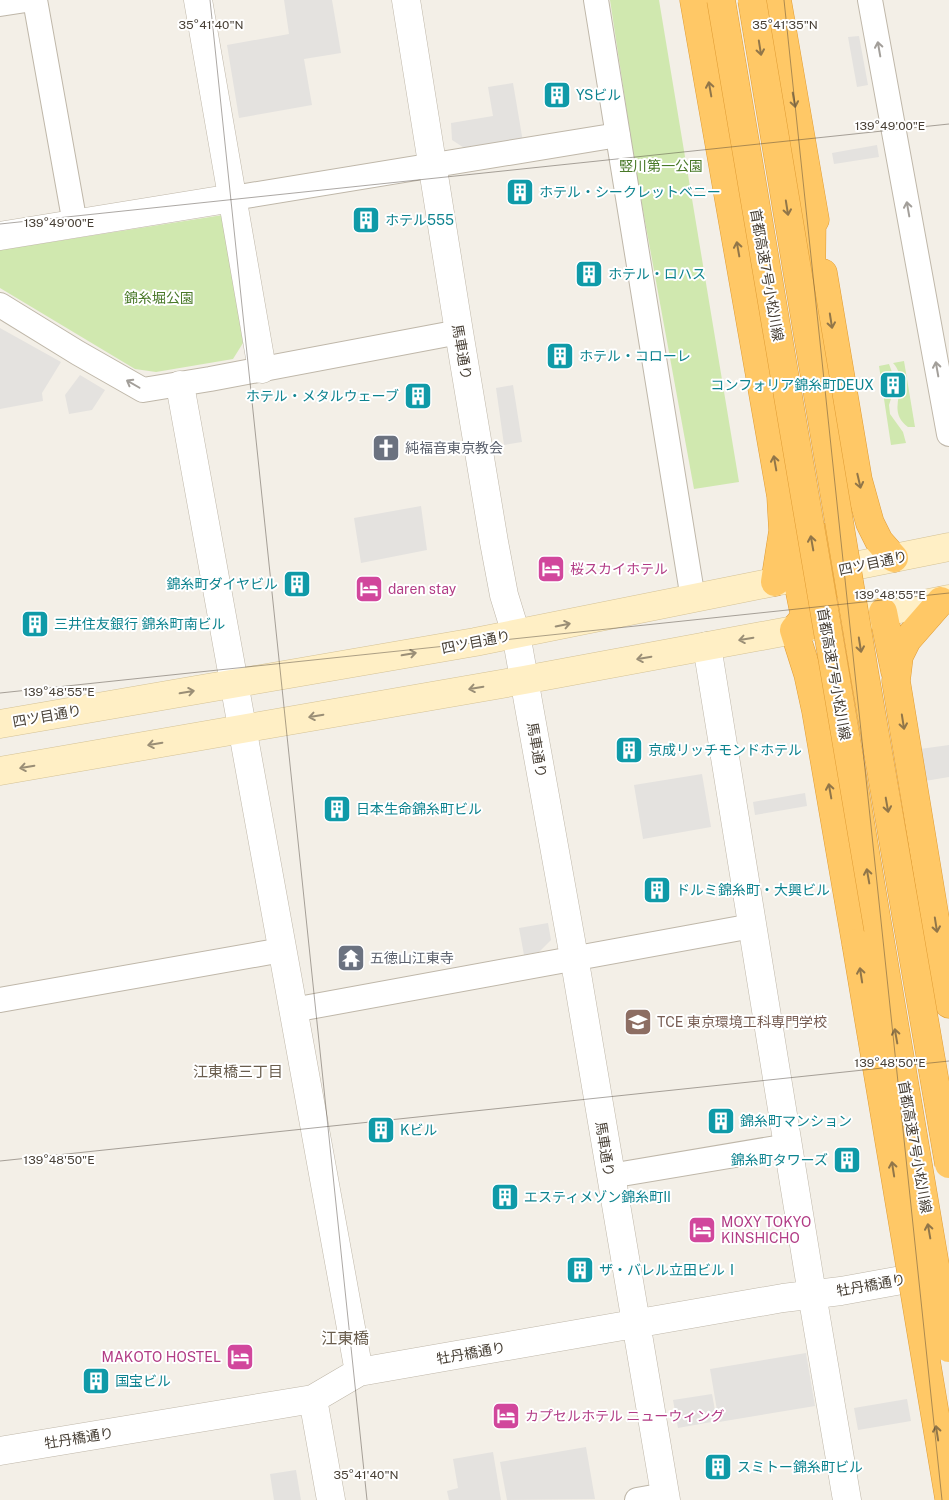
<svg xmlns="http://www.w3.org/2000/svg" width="949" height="1500" font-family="'Public Sans','Noto Sans JP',sans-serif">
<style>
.green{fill:#d0e8af}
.parking{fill:#e4e2df}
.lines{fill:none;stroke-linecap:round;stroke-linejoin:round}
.minor-casing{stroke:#bfb7a9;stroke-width:26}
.tertiary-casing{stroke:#bfb7a9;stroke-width:29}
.secondary-casing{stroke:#d4c296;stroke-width:29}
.motorway-casing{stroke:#e09c34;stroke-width:29}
.minor{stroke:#fff;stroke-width:24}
.tertiary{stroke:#fff;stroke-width:28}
.secondary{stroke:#ffefc5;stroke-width:28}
.motorway{stroke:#ffc866;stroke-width:28}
.motorway-bridge-casing{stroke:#e09c34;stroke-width:29;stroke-linecap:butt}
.motorway-bridge{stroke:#ffc866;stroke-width:28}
.oneway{stroke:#917649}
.oneway2{stroke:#a39f9a}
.oneway3{stroke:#9a8e76}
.ticks{fill:none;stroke:#473f35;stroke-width:1;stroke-opacity:0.45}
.labels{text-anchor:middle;stroke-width:4;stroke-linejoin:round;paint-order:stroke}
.culture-label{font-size:14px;fill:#0d838f;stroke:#fff;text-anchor:start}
.park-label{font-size:14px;fill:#497928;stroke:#fff}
.street-label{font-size:14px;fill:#473f35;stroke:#fff}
.worship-label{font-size:14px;fill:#5b616d;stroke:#fff;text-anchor:start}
.hotel-label{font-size:14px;fill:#b23c85;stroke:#fff;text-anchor:start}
.education-label{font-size:14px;fill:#785e54;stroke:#fff;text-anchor:start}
.neighbourhood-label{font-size:15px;fill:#695d4d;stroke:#fff}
.quarter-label{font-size:16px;fill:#695d4d;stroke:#fff}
.ticks-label{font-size:12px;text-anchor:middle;fill:#473f35;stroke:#fff;stroke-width:4;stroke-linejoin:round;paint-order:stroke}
</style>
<rect width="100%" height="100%" fill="#f3efe7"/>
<path class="green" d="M610,0H659L739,482L694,489L636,172Z
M223,215L243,343L233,359L156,372L135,369L0,288V250Z
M904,361L915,427H908C883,409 913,385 893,363Z
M889,364L896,383L889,405L890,414L903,432L906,443L891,445L879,366Z"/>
<path class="parking" d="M284,0H332L341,53L304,59L312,105L239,118L227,45L289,34Z
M859,36L868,85L857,87L848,37Z
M513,83L523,142L469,151L452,140L451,123L493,116L488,87Z
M877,145L879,157L834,164L832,153Z
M0,328L61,362L42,393L43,401L0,409Z
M80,375L105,390L92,410L69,414L65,395Z
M513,385L522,442L504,445L496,388Z
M421,506L427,550L361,563L354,518Z
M949,745V777L925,781L920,749Z
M702,774L711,827L643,839L634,785Z
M805,793L807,806L755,815L753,802Z
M548,923L551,940L539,952L524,955L519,928Z
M806,1353L815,1406L719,1422L710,1369Z
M712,1394L717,1421L678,1428L673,1400Z
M907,1399L911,1421L858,1430L854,1408Z
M586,1447L595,1499L507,1500L500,1462Z
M493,1452L501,1500H449L447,1491L458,1488L453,1459Z
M296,1470L301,1500H274L270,1474Z"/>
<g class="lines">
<g class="minor-casing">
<path id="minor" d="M35,0L75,224
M596,0L693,599
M870,0L949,434
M0,4L26,0
M233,198L618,135
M0,305L78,353L143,390L210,379L459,332
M0,1000L282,950
M293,1010L752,926
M610,1176L788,1146
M637,1500L665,1495"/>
</g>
<g class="tertiary-casing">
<path id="tertiary" d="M198,0L262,369
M406,0L459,332L494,542L504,595L516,634L531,718L577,974L666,1500
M0,236L233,198
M180,385L359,1372
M707,646L812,1294L847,1500
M313,1399L331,1500
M0,1451L313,1399L359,1372L783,1298L841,1291L935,1274"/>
</g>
<g class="secondary-casing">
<path id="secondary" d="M0,724L475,642L949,547
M0,771L524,680L794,630L949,599"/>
</g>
<g class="motorway-casing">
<path id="motorway" d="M694,0L781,496L783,531L775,582
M777,0L815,220
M823,273L858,480L870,523L879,541L894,558
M811,307L812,203
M835,533C838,580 822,596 794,630L808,674L816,711L856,943
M789,538L807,627
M941,601L907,640L899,656L896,681L949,1004
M883,612L895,671"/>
</g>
<use href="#minor" class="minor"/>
<use href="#tertiary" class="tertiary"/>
<use href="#secondary" class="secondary"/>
<use href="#motorway" class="motorway"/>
<g class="motorway-bridge-casing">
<path id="motorway-bridge" d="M721,0L949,1348
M752,0L864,671L949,1164
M856,943L949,1498"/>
</g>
<use href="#motorway-bridge" class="motorway-bridge"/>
</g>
<defs><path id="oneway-shaft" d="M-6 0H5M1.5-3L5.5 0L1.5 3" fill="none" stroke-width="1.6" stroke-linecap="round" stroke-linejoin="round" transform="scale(1.25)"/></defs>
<g class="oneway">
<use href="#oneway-shaft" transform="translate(760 48) rotate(81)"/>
<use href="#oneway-shaft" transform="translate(710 89) rotate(-100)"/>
<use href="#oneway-shaft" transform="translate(794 100) rotate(80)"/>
<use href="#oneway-shaft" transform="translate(787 208) rotate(81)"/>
<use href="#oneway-shaft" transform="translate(738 249) rotate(-100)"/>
<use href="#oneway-shaft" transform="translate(831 321) rotate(81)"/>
<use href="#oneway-shaft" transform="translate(775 463) rotate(-100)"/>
<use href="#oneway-shaft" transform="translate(859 481) rotate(77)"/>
<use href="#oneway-shaft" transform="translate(812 543) rotate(-100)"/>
<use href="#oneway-shaft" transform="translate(860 645) rotate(81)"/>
<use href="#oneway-shaft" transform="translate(903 722) rotate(81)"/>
<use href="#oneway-shaft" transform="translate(830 791) rotate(-100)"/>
<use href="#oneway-shaft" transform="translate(887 805) rotate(80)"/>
<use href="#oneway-shaft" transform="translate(868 876) rotate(-100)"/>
<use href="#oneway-shaft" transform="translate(936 925) rotate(81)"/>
<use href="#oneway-shaft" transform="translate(861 975) rotate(-99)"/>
<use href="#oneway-shaft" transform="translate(896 1036) rotate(-100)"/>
<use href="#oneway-shaft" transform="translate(893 1169) rotate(-99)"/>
<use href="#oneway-shaft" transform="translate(929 1231) rotate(-100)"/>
<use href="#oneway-shaft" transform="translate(937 1433) rotate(-99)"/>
</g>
<g class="oneway2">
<use href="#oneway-shaft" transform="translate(879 49) rotate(-100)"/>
<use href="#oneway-shaft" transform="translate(908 209) rotate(-100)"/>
<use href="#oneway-shaft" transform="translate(937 369) rotate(-100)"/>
<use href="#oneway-shaft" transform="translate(133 384) rotate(-150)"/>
</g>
<g class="oneway3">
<use href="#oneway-shaft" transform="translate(563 625) rotate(-11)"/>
<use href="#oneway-shaft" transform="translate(746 639) rotate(170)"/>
<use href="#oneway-shaft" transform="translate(409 654) rotate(-10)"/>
<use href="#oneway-shaft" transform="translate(644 658) rotate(170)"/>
<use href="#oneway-shaft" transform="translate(476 688) rotate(170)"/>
<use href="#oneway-shaft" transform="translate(187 692) rotate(-10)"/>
<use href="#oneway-shaft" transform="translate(316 716) rotate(170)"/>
<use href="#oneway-shaft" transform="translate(155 744) rotate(170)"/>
<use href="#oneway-shaft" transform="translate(27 767) rotate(170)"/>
</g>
<path class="ticks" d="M210,0L367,1500M784,0L942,1500M0,224L949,124M0,693L949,593M0,1161L949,1061"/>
<defs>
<g id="building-square" transform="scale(1.4375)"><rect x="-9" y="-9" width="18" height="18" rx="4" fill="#0f9aa8" stroke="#fff"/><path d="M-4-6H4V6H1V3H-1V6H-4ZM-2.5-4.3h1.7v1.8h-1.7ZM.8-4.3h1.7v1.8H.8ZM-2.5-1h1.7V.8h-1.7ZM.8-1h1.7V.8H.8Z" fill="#fff"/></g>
<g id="church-square" transform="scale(1.4375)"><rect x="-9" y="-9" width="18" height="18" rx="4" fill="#6b7280" stroke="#fff"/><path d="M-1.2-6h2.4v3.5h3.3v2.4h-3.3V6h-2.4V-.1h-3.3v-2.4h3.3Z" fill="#fff"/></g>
<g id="hotel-square" transform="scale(1.4375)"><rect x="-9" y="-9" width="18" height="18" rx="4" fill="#d1479c" stroke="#fff"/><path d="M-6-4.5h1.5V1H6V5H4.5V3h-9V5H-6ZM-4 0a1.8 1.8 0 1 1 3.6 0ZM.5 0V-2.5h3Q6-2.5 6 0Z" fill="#fff"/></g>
<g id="temple-square" transform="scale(1.4375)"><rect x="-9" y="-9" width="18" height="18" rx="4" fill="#6b7280" stroke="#fff"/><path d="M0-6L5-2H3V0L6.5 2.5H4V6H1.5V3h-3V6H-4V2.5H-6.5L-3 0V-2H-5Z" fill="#fff"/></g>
<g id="school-square" transform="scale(1.4375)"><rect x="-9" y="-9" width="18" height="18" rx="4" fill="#8d6e63" stroke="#fff"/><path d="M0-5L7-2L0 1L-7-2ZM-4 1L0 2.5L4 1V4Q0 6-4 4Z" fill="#fff"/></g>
</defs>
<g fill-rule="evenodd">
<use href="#building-square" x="557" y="95"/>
<use href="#building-square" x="520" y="192"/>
<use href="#building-square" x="366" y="220"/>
<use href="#building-square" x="589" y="274"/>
<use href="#building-square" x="560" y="356"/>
<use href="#building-square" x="893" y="385"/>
<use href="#building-square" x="418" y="396"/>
<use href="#church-square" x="386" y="448"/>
<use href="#hotel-square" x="551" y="569"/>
<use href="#building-square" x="297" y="584"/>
<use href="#hotel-square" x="369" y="589"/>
<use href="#building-square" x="35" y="624"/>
<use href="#building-square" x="629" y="750"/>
<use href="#building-square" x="337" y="809"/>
<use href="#building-square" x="657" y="890"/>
<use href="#temple-square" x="351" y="958"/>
<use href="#school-square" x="638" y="1022"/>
<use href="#building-square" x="721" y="1121"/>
<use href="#building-square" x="381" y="1130"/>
<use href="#building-square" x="847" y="1160"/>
<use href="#building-square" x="505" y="1197"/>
<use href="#hotel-square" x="702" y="1230"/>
<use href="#building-square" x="580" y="1270"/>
<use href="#hotel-square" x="240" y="1357"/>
<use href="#building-square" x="96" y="1381"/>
<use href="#hotel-square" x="506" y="1416"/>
<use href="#building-square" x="718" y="1467"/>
</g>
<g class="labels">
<g class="culture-label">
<text x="576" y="100">YSビル</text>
<text x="539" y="197">ホテル・シークレットベニー</text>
<text x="385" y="225">ホテル555</text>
<text x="608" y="279">ホテル・ロハス</text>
<text x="579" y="361">ホテル・コローレ</text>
<text x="874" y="390" text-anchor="end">コンフォリア錦糸町DEUX</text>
<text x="399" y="401" text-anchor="end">ホテル・メタルウェーブ</text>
<text x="278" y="589" text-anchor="end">錦糸町ダイヤビル</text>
<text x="54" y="629">三井住友銀行 錦糸町南ビル</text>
<text x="648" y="755">京成リッチモンドホテル</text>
<text x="356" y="814">日本生命錦糸町ビル</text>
<text x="676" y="895">ドルミ錦糸町・大興ビル</text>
<text x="740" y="1126">錦糸町マンション</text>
<text x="400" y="1135">Kビル</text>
<text x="828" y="1165" text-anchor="end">錦糸町タワーズ</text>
<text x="524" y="1202">エスティメゾン錦糸町II</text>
<text x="599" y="1275">ザ・バレル立田ビルⅠ</text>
<text x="115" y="1386">国宝ビル</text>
<text x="737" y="1472">スミトー錦糸町ビル</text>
</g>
<g class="park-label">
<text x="661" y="171">竪川第一公園</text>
<text x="159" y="303">錦糸堀公園</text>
</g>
<g class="street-label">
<text transform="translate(767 275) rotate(80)" y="5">首都高速7号小松川線</text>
<text transform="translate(462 352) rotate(80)" y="5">馬車通り</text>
<text transform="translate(873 563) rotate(-12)" y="5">四ツ目通り</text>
<text transform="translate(476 642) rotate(-11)" y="5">四ツ目通り</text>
<text transform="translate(834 674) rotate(80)" y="5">首都高速7号小松川線</text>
<text transform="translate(47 716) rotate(-10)" y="5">四ツ目通り</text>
<text transform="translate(537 750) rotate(80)" y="5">馬車通り</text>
<text transform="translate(915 1147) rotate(80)" y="5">首都高速7号小松川線</text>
<text transform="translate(605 1149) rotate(81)" y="5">馬車通り</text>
<text transform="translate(871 1285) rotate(-10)" y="5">牡丹橋通り</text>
<text transform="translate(471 1353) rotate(-10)" y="5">牡丹橋通り</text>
<text transform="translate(79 1438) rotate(-9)" y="5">牡丹橋通り</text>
</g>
<g class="worship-label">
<text x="405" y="453">純福音東京教会</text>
<text x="370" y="963">五徳山江東寺</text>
</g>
<g class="hotel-label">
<text x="570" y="574">桜スカイホテル</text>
<text x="388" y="594">daren stay</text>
<text x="721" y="1227">MOXY TOKYO<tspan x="721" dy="16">KINSHICHO</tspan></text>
<text x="221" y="1362" text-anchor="end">MAKOTO HOSTEL</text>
<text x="525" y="1421">カプセルホテル ニューウィング</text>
</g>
<g class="education-label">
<text x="657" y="1027">TCE 東京環境工科専門学校</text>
</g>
<g class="neighbourhood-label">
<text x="238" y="1077">江東橋三丁目</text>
</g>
<g class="quarter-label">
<text x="345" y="1344">江東橋</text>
</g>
</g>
<g class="ticks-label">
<text x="211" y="29">35°41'40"N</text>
<text x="785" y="29">35°41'35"N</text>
<text x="890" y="130">139°49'00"E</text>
<text x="59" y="227">139°49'00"E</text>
<text x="890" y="599">139°48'55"E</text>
<text x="59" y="696">139°48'55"E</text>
<text x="890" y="1067">139°48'50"E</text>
<text x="59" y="1164">139°48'50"E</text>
<text x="366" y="1479">35°41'40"N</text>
</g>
</svg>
